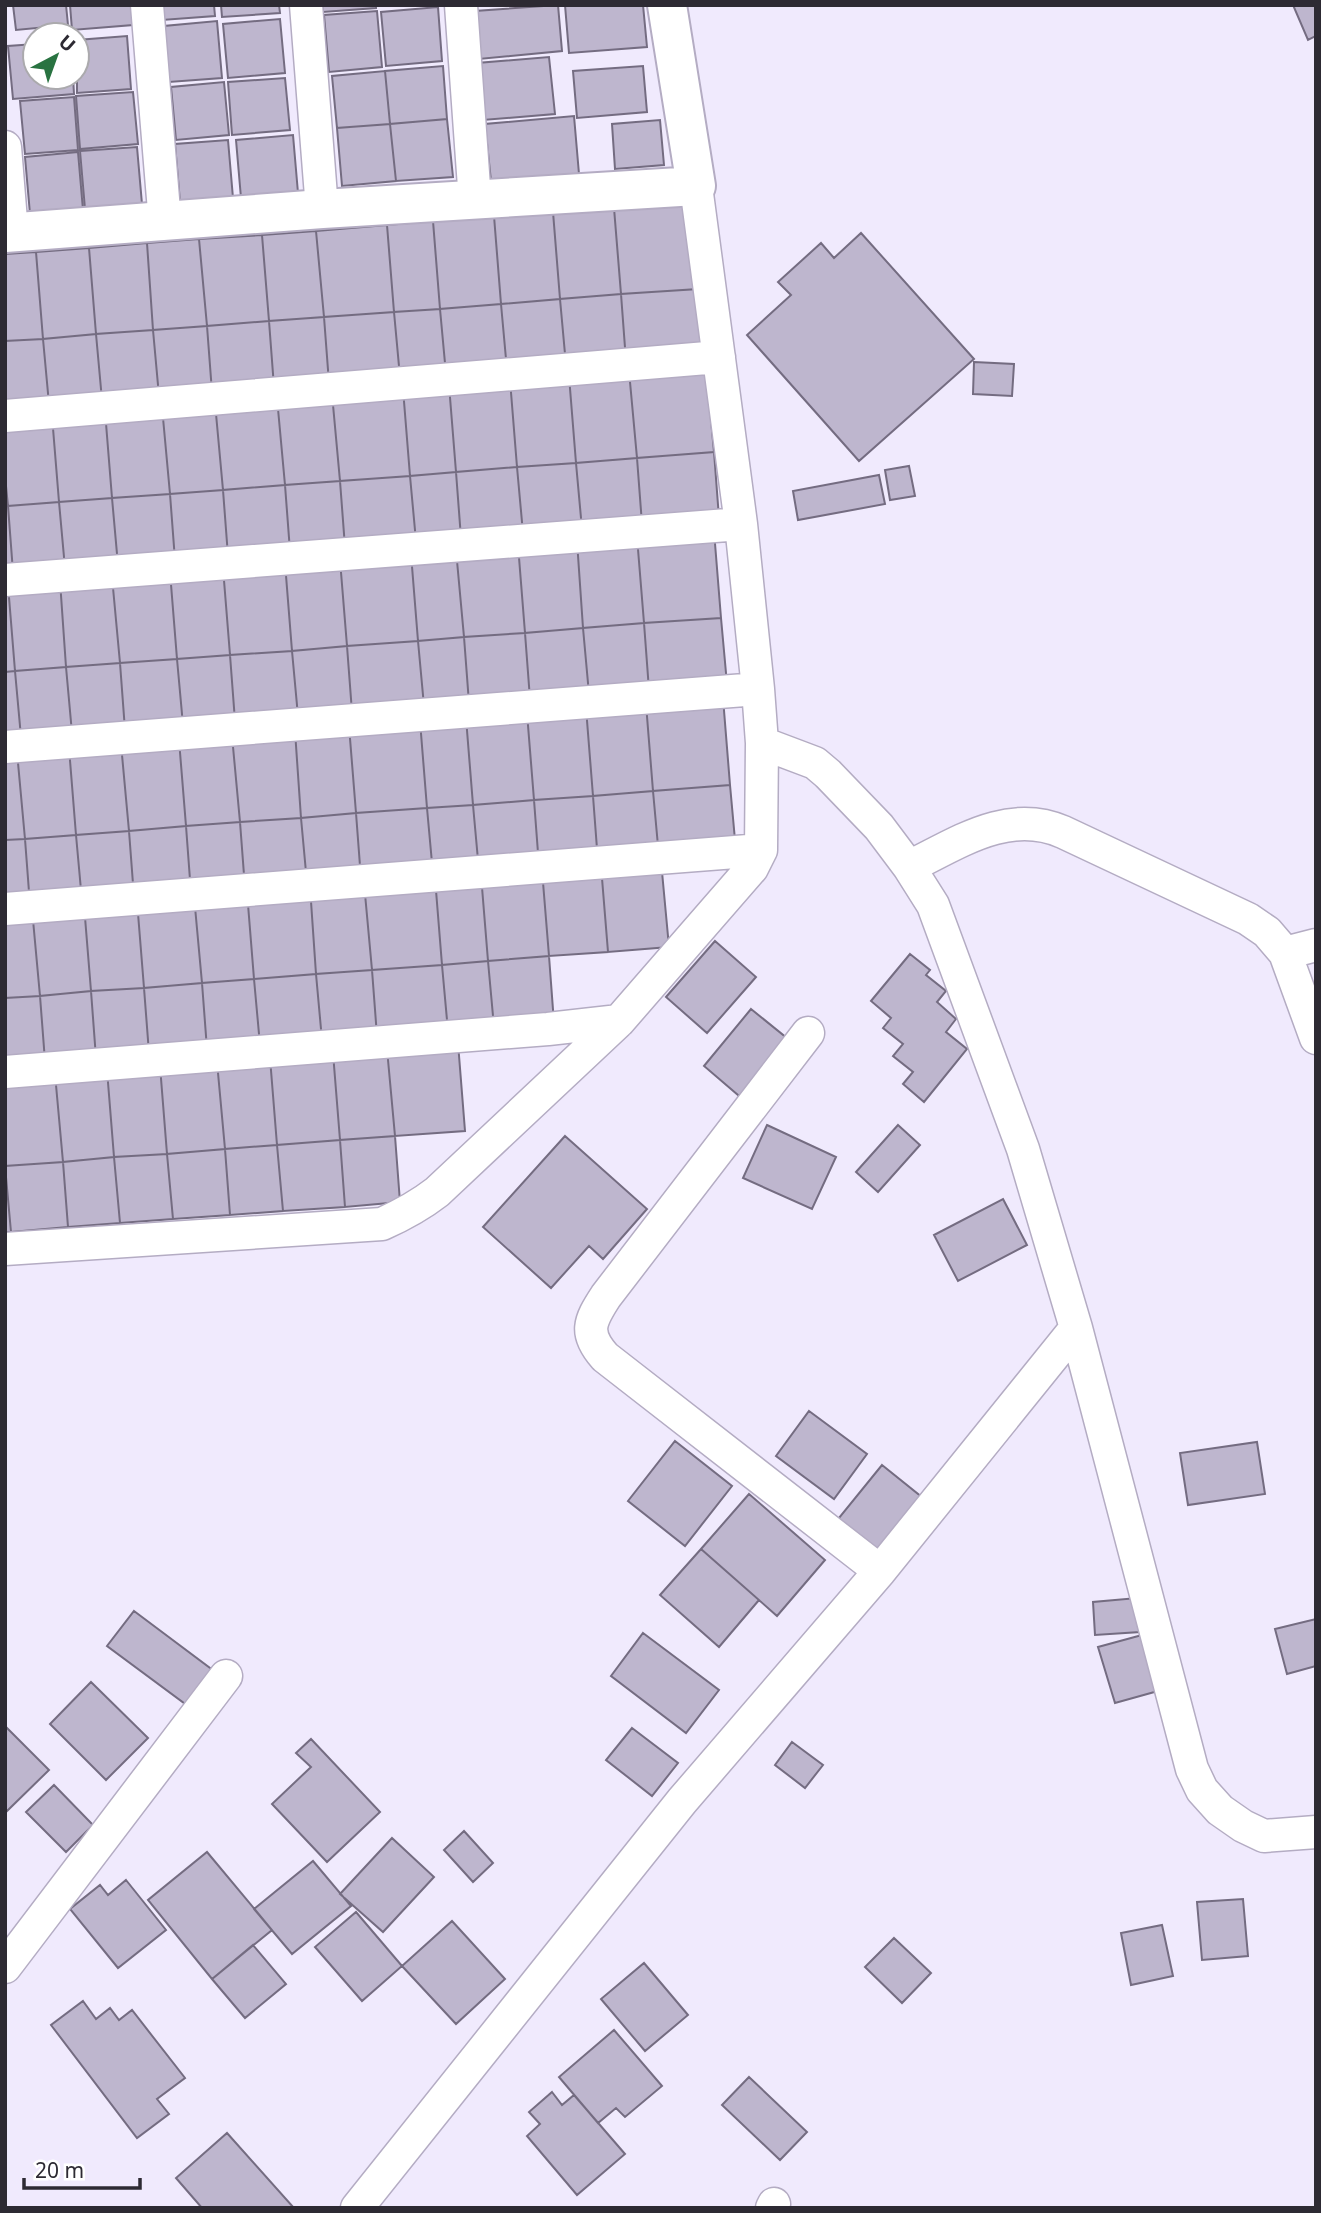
<svg xmlns="http://www.w3.org/2000/svg" width="1321" height="2213" font-family="'Noto Sans',sans-serif">
<style>
.building{fill:#beb6ce;stroke:#746c81;stroke-width:2}
.lines{fill:none;stroke-linecap:round;stroke-linejoin:round}
.minor-casing{stroke:#b4acc3;stroke-width:35}
.tertiary-casing{stroke:#b4acc3;stroke-width:42}
.minor{stroke:#fff;stroke-width:32}
.tertiary{stroke:#fff;stroke-width:38}
</style>
<rect width="100%" height="100%" fill="#f0eafd"/>
<path class="building" d="M13,5H66L68,25L16,30Z
M70,5H131L133,25L72,30Z
M160,5H214L215,16L162,20Z
M221,5H279L280,13L222,17Z
M322,5H376V8L323,12Z
M558,5L562,51L479,59L475,11Z
M565,5H643L647,47L569,53Z
M1293,5H1316V36L1308,40Z
M438,7L442,61L386,66L381,12Z
M377,11L382,67L329,72L324,15Z
M280,19L285,73L228,78L223,24Z
M217,21L222,78L169,82L164,26Z
M127,36L131,89L77,93V40Z
M35,44V77H73L74,94L13,99L8,46Z
M549,57L555,114L483,120L477,63Z
M443,66L447,119L390,124L385,71Z
M643,66L647,112L577,118L573,71Z
M385,71L390,124L337,128L332,76Z
M285,78L290,130L232,135L228,82Z
M224,82L229,135L176,140L171,87Z
M133,92L138,144L80,149L76,96Z
M74,97L78,150L25,154L20,101Z
M574,116L579,174L491,181L485,124Z
M447,119L453,177L396,181L390,124Z
M660,120L664,165L615,169L612,124Z
M390,124L396,181L342,186L337,128Z
M293,135L298,193L241,198L236,140Z
M228,140L233,198L180,202L175,144Z
M137,147L142,204L85,209L80,151Z
M78,152L83,210L30,214L25,157Z
M691,202L698,289L621,294L614,208Z
M614,208L621,294L560,299L553,212Z
M553,212L560,299L501,304L494,216Z
M494,216L501,304L440,309L433,221Z
M433,221L440,309L394,312L387,225Z
M387,225L394,312L324,317L316,231Z
M316,231L324,317L269,321L262,235Z
M861,233L974,359L859,461L747,335L791,295L778,282L821,243L834,258Z
M262,235L269,321L207,326L199,239Z
M199,239L207,326L153,330L147,243Z
M147,243L153,330L96,334L89,248Z
M89,248L96,334L43,339L36,252Z
M36,252L43,339L5,341V254Z
M698,289L703,354L626,361L621,294Z
M621,294L626,361L566,365L560,299Z
M560,299L566,365L507,370L501,304Z
M501,304L507,370L446,374L440,309Z
M440,309L446,374L400,377L394,312Z
M394,312L400,377L329,383L324,317Z
M324,317L329,383L274,387L269,321Z
M269,321L274,387L212,392L207,326Z
M207,326L212,392L159,396L153,330Z
M153,330L159,396L102,400L96,334Z
M96,334L102,400L49,404L43,339Z
M43,339L49,404L5,408V341Z
M974,362L1014,364L1012,396L973,394Z
M706,366L714,452L637,458L629,371Z
M629,371L637,458L576,463L569,376Z
M569,376L576,463L517,467L510,380Z
M510,380L517,467L456,472L449,385Z
M449,385L456,472L410,476L403,389Z
M403,389L410,476L340,481L332,394Z
M332,394L340,481L285,485L277,398Z
M277,398L285,485L223,490L215,403Z
M215,403L223,490L170,494L162,407Z
M162,407L170,494L112,498L105,411Z
M105,411L112,498L59,502L52,416Z
M52,416L59,502L8,506L5,476V419Z
M714,452L719,518L642,524L637,458Z
M637,458L642,524L582,529L576,463Z
M576,463L582,529L523,533L517,467Z
M909,466L915,496L890,500L885,470Z
M517,467L523,533L461,538L456,472Z
M456,472L461,538L416,541L410,476Z
M879,475L885,504L798,520L793,491Z
M410,476L416,541L345,547L340,481Z
M340,481L345,547L290,551L285,485Z
M285,485L290,551L228,556L223,490Z
M223,490L228,556L175,560L170,494Z
M170,494L175,560L118,565L112,498Z
M112,498L118,565L65,568L59,502Z
M59,502L65,568L13,572L8,506Z
M5,506H8L13,572L5,573Z
M714,531L721,618L644,623L637,537Z
M637,537L644,623L583,628L577,541Z
M577,541L583,628L525,633L518,545Z
M518,545L525,633L464,637L456,550Z
M456,550L464,637L418,641L411,554Z
M411,554L418,641L347,646L340,560Z
M340,560L347,646L292,651L285,563Z
M285,563L292,651L230,655L223,568Z
M223,568L230,655L177,659L170,572Z
M170,572L177,659L120,663L112,577Z
M112,577L120,663L66,667L60,581Z
M60,581L66,667L15,671L8,585Z
M5,585H8L15,671L5,672Z
M721,618L727,684L649,690L644,623Z
M644,623L649,690L589,694L583,628Z
M583,628L589,694L530,699L525,633Z
M525,633L530,699L469,703L464,637Z
M464,637L469,703L424,706L418,641Z
M418,641L424,706L352,712L347,646Z
M347,646L352,712L298,716L292,651Z
M292,651L298,716L235,721L230,655Z
M230,655L235,721L183,725L177,659Z
M177,659L183,725L125,730L120,663Z
M120,663L125,730L72,733L66,667Z
M66,667L72,733L21,737L15,671Z
M15,671L21,737L5,739V672Z
M723,698L730,785L653,791L646,704Z
M646,704L653,791L593,796L586,708Z
M586,708L593,796L534,800L527,713Z
M527,713L534,800L473,805L466,718Z
M466,718L473,805L427,808L420,721Z
M420,721L427,808L356,813L349,726Z
M349,726L356,813L301,818L295,731Z
M295,731L301,818L240,822L232,736Z
M232,736L240,822L186,826L179,740Z
M179,740L186,826L129,831L121,744Z
M121,744L129,831L76,835L69,748Z
M69,748L76,835L25,839L17,752Z
M17,752L25,839L5,840V753Z
M730,785L736,851L659,857L653,791Z
M653,791L659,857L598,862L593,796Z
M593,796L598,862L539,866L534,800Z
M534,800L539,866L479,871L473,805Z
M473,805L479,871L433,874L427,808Z
M427,808L433,874L361,879L356,813Z
M356,813L361,879L307,883L301,818Z
M301,818L307,883L245,888L240,822Z
M240,822L245,888L191,893L186,826Z
M186,826L191,893L134,897L129,831Z
M129,831L134,897L82,901L76,835Z
M76,835L82,901L30,905L25,839Z
M25,839L30,905L5,906V840Z
M661,861L669,947L608,952L601,866Z
M601,866L608,952L549,956L542,870Z
M542,870L549,956L488,961L481,875Z
M481,875L488,961L442,965L435,878Z
M435,878L442,965L372,970L364,883Z
M364,883L372,970L316,974L310,887Z
M310,887L316,974L254,979L247,892Z
M247,892L254,979L202,983L194,896Z
M194,896L202,983L144,988L137,901Z
M137,901L144,988L91,991L84,905Z
M84,905L91,991L40,996L32,909Z
M32,909L40,996L5,998V911Z
M715,941L756,977L707,1033L666,997Z
M910,954L930,970L926,975L946,991L937,1002L956,1019L946,1032L967,1049L924,1102L903,1084L913,1072L893,1056L903,1044L883,1028L891,1018L871,1001Z
M549,956L554,1023L494,1027L488,961Z
M488,961L494,1027L448,1031L442,965Z
M442,965L448,1031L377,1036L372,970Z
M372,970L377,1036L322,1040L316,974Z
M316,974L322,1040L260,1045L254,979Z
M254,979L260,1045L207,1049L202,983Z
M202,983L207,1049L149,1053L144,988Z
M144,988L149,1053L96,1058L91,991Z
M91,991L96,1058L45,1061L40,996Z
M40,996L45,1061L5,1064V998Z
M751,1009L793,1043L745,1101L704,1066Z
M458,1043L465,1131L395,1136L387,1049Z
M387,1049L395,1136L340,1140L333,1053Z
M333,1053L340,1140L277,1145L270,1058Z
M270,1058L277,1145L225,1149L217,1062Z
M217,1062L225,1149L167,1154L160,1066Z
M160,1066L167,1154L114,1157L107,1070Z
M107,1070L114,1157L63,1162L55,1074Z
M55,1074L63,1162L5,1166V1078Z
M767,1125L836,1157L812,1209L743,1178Z
M898,1125L920,1145L878,1192L856,1172Z
M395,1136L400,1202L345,1207L340,1140Z
M565,1136L647,1209L603,1259L589,1246L551,1288L483,1227Z
M340,1140L345,1207L283,1211L277,1145Z
M277,1145L283,1211L230,1215L225,1149Z
M225,1149L230,1215L173,1219L167,1154Z
M167,1154L173,1219L120,1223L114,1157Z
M114,1157L120,1223L68,1227L63,1162Z
M63,1162L68,1227L11,1232L5,1166Z
M5,1166L11,1232H5Z
M1003,1199L1027,1245L958,1281L934,1235Z
M809,1411L867,1454L834,1499L776,1456Z
M675,1441L732,1486L685,1546L628,1501Z
M1257,1442L1265,1494L1188,1505L1180,1453Z
M882,1465L923,1498L875,1557L834,1524Z
M749,1494L825,1560L777,1616L701,1549Z
M701,1549L759,1600L719,1647L660,1595Z
M1137,1598L1140,1632L1095,1635L1093,1602Z
M134,1611L214,1671L188,1706L107,1646Z
M1316,1619V1666L1287,1674L1275,1629Z
M643,1633L719,1690L686,1733L611,1676Z
M1142,1635L1158,1691L1115,1703L1098,1647Z
M91,1682L148,1738L106,1780L50,1724Z
M5,1726L49,1770L7,1811L5,1809Z
M632,1728L678,1763L652,1796L606,1760Z
M311,1739L380,1812L327,1862L272,1804L311,1767L296,1753Z
M792,1742L823,1765L805,1788L775,1765Z
M54,1785L93,1825L66,1852L26,1812Z
M464,1831L493,1863L473,1882L444,1850Z
M392,1838L434,1877L383,1932L340,1894Z
M207,1852L272,1930L212,1979L148,1900Z
M313,1861L351,1906L292,1954L254,1909Z
M126,1880L166,1930L118,1968L70,1909L100,1885L108,1895Z
M1243,1899L1248,1956L1202,1960L1197,1902Z
M356,1912L402,1966L362,2001L315,1947Z
M452,1921L505,1979L456,2024L402,1966Z
M1162,1925L1173,1976L1131,1985L1121,1933Z
M894,1938L931,1973L902,2003L865,1967Z
M253,1945L286,1984L245,2018L212,1979Z
M644,1963L688,2015L645,2051L601,1999Z
M83,2001L96,2019L110,2008L119,2020L132,2010L185,2078L157,2099L169,2114L137,2138L51,2025Z
M614,2030L662,2086L625,2117L616,2108L598,2123L559,2077Z
M749,2077L807,2132L780,2160L722,2105Z
M552,2092L562,2105L574,2095L625,2154L577,2195L527,2136L540,2124L529,2112Z
M227,2133L294,2208H202L176,2178Z"/>
<g class="lines">
<g class="minor-casing">
<path id="minor" d="M147,5L165,223
M306,5L322,209
M461,5L475,201
M5,147L12,233
M5,416L719,357
M5,580L741,524
M762,743L815,763L828,774L879,827L909,867L933,905L1023,1149L1076,1328L1192,1769L1202,1790L1220,1810L1243,1826L1264,1836L1316,1832
M5,747L758,689
M909,867C958,843 1008,808 1063,832L1248,919L1267,932L1285,953L1316,1038
M5,909L761,850
M1285,953L1316,945
M808,1033L606,1296C589,1322 584,1333 605,1357L880,1571
M5,1072L548,1029L619,1021
M5,1249L382,1224C402,1215 419,1206 437,1192L619,1021L752,868L761,850L762,743L758,689L741,524L696,186
M5,1967L226,1676
M357,2208L682,1801L880,1571L1076,1328
M772,2208L774,2204"/>
</g>
<g class="tertiary-casing">
<path id="tertiary" d="M5,233L322,209L696,186L667,5"/>
</g>
<use href="#minor" class="minor"/>
<use href="#tertiary" class="tertiary"/>
</g>
<rect width="1321" height="2213" fill="none" stroke="#2d2a33" stroke-width="14"/>
<g transform="translate(56 56) rotate(41)"><circle r="33" fill="#ffffff" stroke="#abaaad" stroke-width="2"/>
<path d="M0-5L12 26L0 18L-12 26Z" fill="#297341"/>
<text y="-10" font-size="19" font-weight="bold" text-anchor="middle" fill="#2d2a33">U</text>
</g>
<path d="M24 2178v10h116v-10" fill="none" stroke="#2d2a33" stroke-width="3.5"/>
<text x="35" y="2178" font-size="21" fill="#2d2a33" stroke="#ffffff" stroke-width="5" paint-order="stroke">20 m</text>
</svg>
